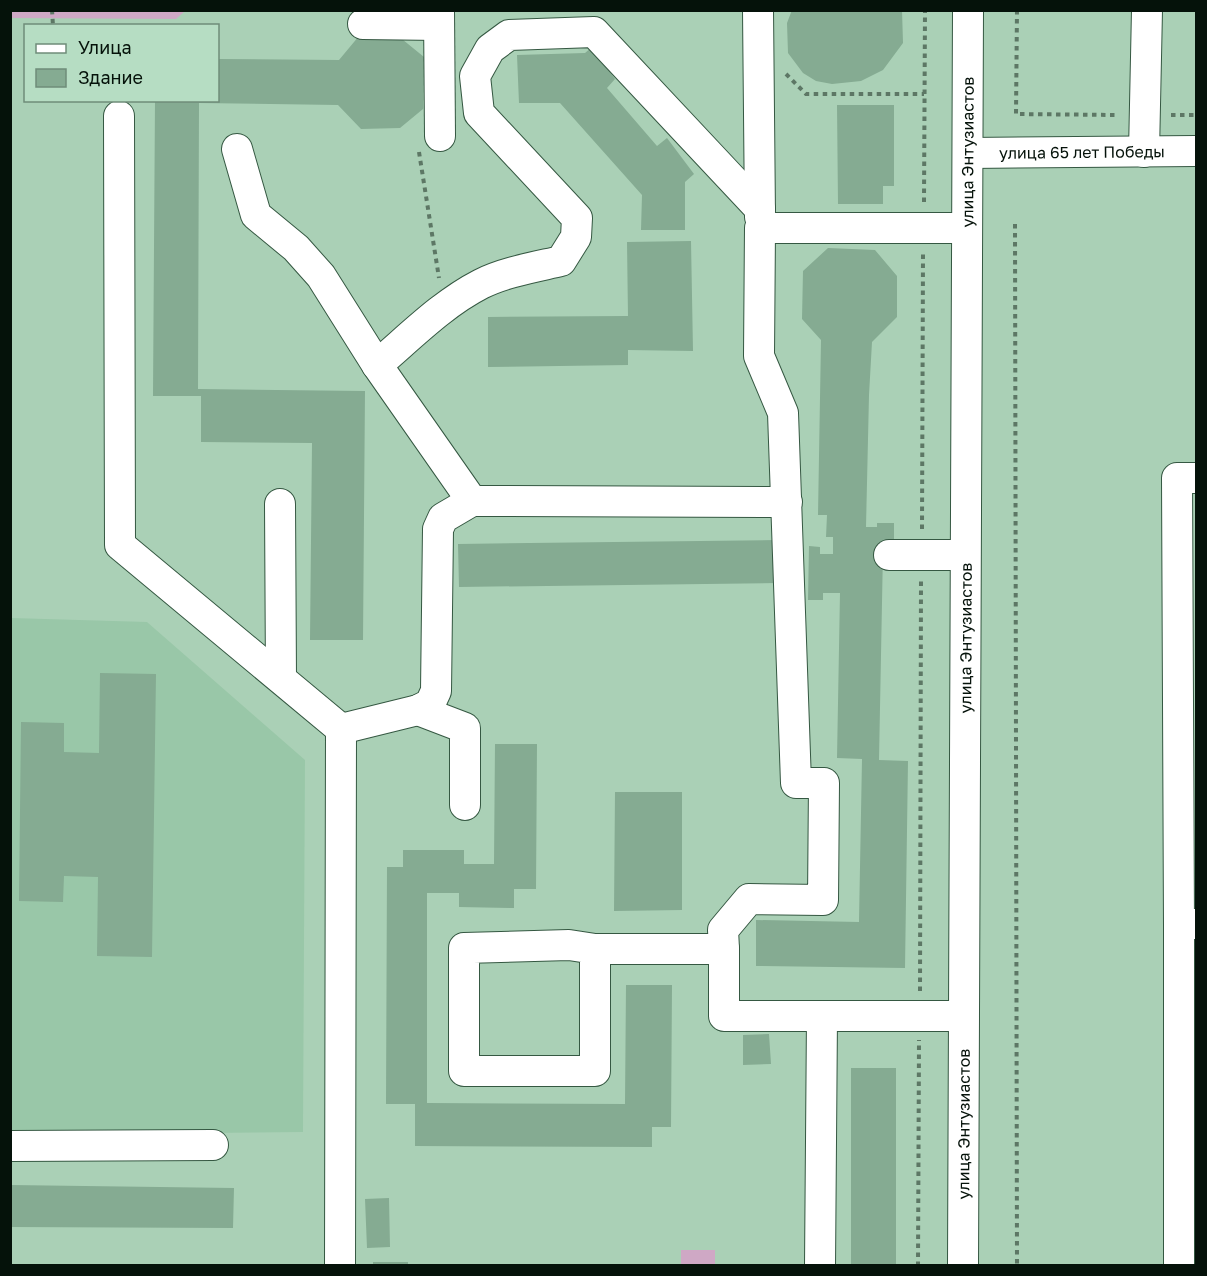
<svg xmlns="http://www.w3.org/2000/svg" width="1207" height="1276" font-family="'Golos Text',sans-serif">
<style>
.built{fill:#99c7a8}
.green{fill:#cfa8c5}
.building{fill:#85ab92}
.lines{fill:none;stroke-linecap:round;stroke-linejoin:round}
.minor-casing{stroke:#355842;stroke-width:32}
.path{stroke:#5d7765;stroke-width:4;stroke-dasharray:4.5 4.5;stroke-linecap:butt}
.minor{stroke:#fff;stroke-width:30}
.labels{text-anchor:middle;stroke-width:4.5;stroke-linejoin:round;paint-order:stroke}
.street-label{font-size:16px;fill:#05120a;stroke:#b6ddc3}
</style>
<rect width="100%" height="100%" fill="#aad0b6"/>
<path class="built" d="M11,618L147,622L305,760L303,1132L11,1135Z"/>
<path class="green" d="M11,10H185V11L176,19L11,18Z
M681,1250H715V1265H681Z"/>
<path class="building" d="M792,10H902L903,43L883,70L861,81L832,84L816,81L803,73L788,53L787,23Z
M397,35L424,57L423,109L400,128L361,129L338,105L199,103L198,389L365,391L363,640H310L312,443L201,442V396H153L155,100H218V59L339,60L359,36Z
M592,47L615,79L607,88L657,146L667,138L694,174L685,182V230H641L642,195L560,103H519L517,55L585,53Z
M837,105H894V186H883V204H838Z
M691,241L693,351L628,350V365L488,367V317L628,316L627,242Z
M828,248L875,250L897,276V317L872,342L869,395L866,527H877V523H894V550H883L879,760L908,761L905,968L756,966V920L859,922L862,759L837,758L840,593H823V600H808L809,546L820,547V554H833V537H826L827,515H818L821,340L802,319L803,271Z
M777,540V583L459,587L458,544Z
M100,673L156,674L152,957L97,956L98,877L64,876L63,902L19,901L21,722L64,723V752L99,753Z
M495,744H537L536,889H514V908L459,907V893H427V1103L625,1104L626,985H672L671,1127H652V1147L415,1146V1104H386L387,867H403V850H464V864H494Z
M615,792H682V910L614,911Z
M769,1034L771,1064L743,1065V1035Z
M851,1068H896V1266H851Z
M10,1185L234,1188L233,1228L10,1227Z
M389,1198L390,1247L367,1248L365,1199Z
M373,1262H408V1266H373Z"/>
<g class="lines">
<g class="minor-casing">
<g id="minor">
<path d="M439,10L440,136"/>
<path d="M758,10L760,217"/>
<path d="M363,24L439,25"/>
<path d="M119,116L120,545L341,729L340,1266"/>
<path d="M237,149L256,215L296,248L321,276L377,365L472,501"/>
<path d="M1144,152L1147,10"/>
<path id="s1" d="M968,153L1196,151"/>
<path d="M377,365C410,337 442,304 481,284C505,272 535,267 561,261L576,237L577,218L479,113L475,76L490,49L509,35L594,32L760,209"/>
<path d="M280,504L281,678"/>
<path d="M889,555H965"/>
<path d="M418,710L465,728V805"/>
<path d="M341,729L418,710L430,704L436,691L438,529L443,518L472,501L787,502"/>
<path d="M1179,924L1177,478H1196"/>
<path d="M595,949L569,945L464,948V1071H595V949H724V1016H963"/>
<path d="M724,949L723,930L749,899L823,900L824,783H796L783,413L759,356L760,228H967"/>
<path d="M10,1146L213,1145"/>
<path d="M820,1266L822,1016"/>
<path id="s2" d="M963,1266L968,10"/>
<path d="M1179,1266V924H1196"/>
</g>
</g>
<path class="path" d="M52,10L53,26
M1017,10L1016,114L1118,115
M786,74L806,94H924
M1171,115H1196
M419,152L439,278
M924,202L925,10
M1015,224L1017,1266
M922,529L923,254
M920,991L921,581
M918,1266L919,1040"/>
<use href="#minor" class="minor"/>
</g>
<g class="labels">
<g class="street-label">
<text dy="6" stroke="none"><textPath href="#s2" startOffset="1114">улица Энтузиастов</textPath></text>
<text dy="6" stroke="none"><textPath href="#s1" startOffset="114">улица 65 лет Победы</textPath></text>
<text dy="6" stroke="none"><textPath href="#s2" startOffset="628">улица Энтузиастов</textPath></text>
<text dy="6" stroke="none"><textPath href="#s2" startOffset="142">улица Энтузиастов</textPath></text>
</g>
</g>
<rect width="1207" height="1276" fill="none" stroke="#05120a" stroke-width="24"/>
<rect x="24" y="24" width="195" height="78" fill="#b6ddc3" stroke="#6f8c79" stroke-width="1.5"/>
<rect x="36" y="44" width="30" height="9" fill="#ffffff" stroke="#6f8c79" stroke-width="1.5"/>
<text x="78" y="54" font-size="18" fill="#05120a">Улица</text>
<rect x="36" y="69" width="30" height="18" fill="#85ab92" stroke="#6f8c79" stroke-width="1.5"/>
<text x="78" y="84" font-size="18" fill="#05120a">Здание</text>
</svg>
